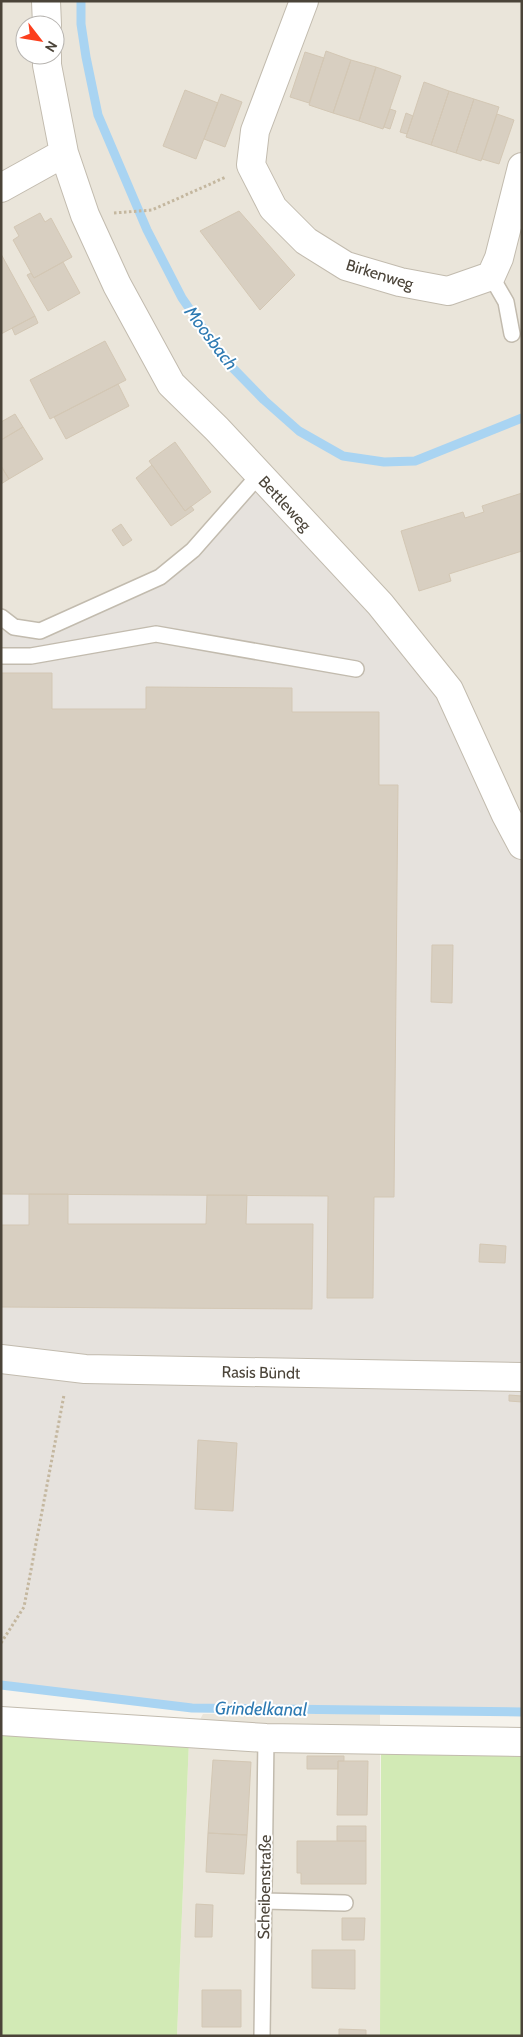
<svg xmlns="http://www.w3.org/2000/svg" width="523" height="2037" font-family="Cabin,sans-serif">
<style>
.residential{fill:#eae5da;fill-rule:evenodd}
.industrial{fill:#e6e2dd}
.green{fill:#d2eab5}
.lines{fill:none;stroke-linecap:round;stroke-linejoin:round}
.stream{stroke:#a9d4f2;stroke-width:9}
.building{fill:#d8cfc1;stroke:#d3c7b4}
.lane-casing{stroke:#c2bbae;stroke-width:18}
.street-casing{stroke:#c2bbae;stroke-width:30}
.path{stroke:#c4b79f;stroke-width:3;stroke-dasharray:2.5 2.5;stroke-linecap:butt}
.lane{stroke:#fff;stroke-width:15}
.street{stroke:#fff;stroke-width:28}
.labels{text-anchor:middle;stroke-width:4;stroke-linejoin:round;paint-order:stroke}
.street-label{font-size:16px;fill:#4b4439;stroke:#fff}
.water-label{font-size:18px;font-style:italic;fill:#2e7ab2;stroke:#fff}
</style>
<rect width="100%" height="100%" fill="#f6f3ec"/>
<path class="residential" d="M1,1H522V845L160,577L40,631L1,623ZM25,25H55V55H25Z
M203,1714H380V2036H177L189,1740Z"/>
<path class="industrial" d="M259,475L449,690L522,845V1712L192,1708L1,1685V623L40,631L160,578Z"/>
<path class="green" d="M1,1720L189,1740L177,2036H1Z
M522,1743V2036H380L381,1744Z"/>
<g class="lines">
<path class="stream" d="M81,1V24L86,57L98,115L147,230L182,298L225,360L264,400L299,431L343,456L384,462L415,461L522,418
M1,1685L192,1708L522,1712"/>
</g>
<path class="building" d="M326,51L351,60L333,113L309,105Z
M305,52L324,58L309,103L290,97Z
M351,60L376,67L359,121L333,113Z
M376,67L401,76L383,129L359,121Z
M424,82L449,91L431,145L406,137Z
M185,90L218,103L196,159L163,146Z
M449,91L474,99L456,153L431,145Z
M221,94L242,102L225,147L204,139Z
M474,99L499,107L481,161L456,153Z
M390,109L396,111L390,129L384,127Z
M406,113L413,116L407,134L400,132Z
M497,114L514,120L499,164L482,159Z
M239,211L295,275L260,310L200,231Z
M40,213L45,222L51,218L72,257L34,278L13,240L19,236L14,227Z
M1,254L35,316L1,334Z
M63,262L80,293L48,311L27,275L31,273L34,278Z
M35,316L38,323L15,335L12,328Z
M105,341L126,380L50,419L30,380Z
M118,384L129,406L66,439L54,417Z
M15,414L23,427L1,440V422Z
M23,427L43,459L9,479L1,466V440Z
M175,442L211,492L185,511L149,461Z
M152,465L185,511L191,506L194,510L171,526L136,478Z
M1,466L9,479L1,484Z
M522,493V551L449,574L451,581L419,591L401,531L463,512L465,518L484,512L482,506Z
M121,524L132,540L123,546L112,530Z
M1,673H52V709H146V687L292,688V712H379V785H398L394,1197H374L373,1298H327L328,1196L1,1194Z
M432,945H453L452,1003L431,1002Z
M29,1194H68V1224H206L207,1195H247L246,1224H313L312,1309L1,1307V1225H29Z
M480,1244L506,1246L505,1263L479,1262Z
M509,1395L522,1396V1402L509,1401Z
M198,1440L237,1443L233,1511L195,1509Z
M307,1756H344V1761H338V1769H307Z
M213,1760L251,1762L247,1835L208,1833Z
M338,1761H368L367,1815H337Z
M337,1826H366V1841H337Z
M208,1833L247,1835L244,1874L206,1872Z
M297,1841H366V1884H301V1873H297Z
M196,1904L213,1905L212,1937H195Z
M342,1918H365L364,1940H342Z
M312,1950H355V1989L312,1988Z
M202,1990H241V2027H202Z
M339,2029L366,2030V2036H339Z"/>
<g class="lines">
<g class="lane-casing">
<path id="lane" d="M491,276L506,302L512,334
M1,617L14,627L40,631L160,577L193,550L259,475
M1,656H31L156,634L356,669
M264,1901L345,1903
M262,2036L266,1738"/>
</g>
<g class="street-casing">
<path id="street" d="M46,1L47,25
M304,1L255,131L251,165L273,208L306,241L346,266L400,282L448,291L491,276L499,258L522,167
M47,55V65L64,153L85,215L117,285L171,384L217,429L380,604L449,690L506,815L522,845
M1,188L64,153
M1,1359L85,1369L522,1377
M1,1721L266,1738L522,1742"/>
</g>
<path class="path" d="M114,213L152,210L226,177
M1,1643L24,1607L64,1395"/>
<use href="#lane" class="lane"/>
<use href="#street" class="street"/>
</g>
<g class="labels">
<g class="street-label">
<text transform="translate(380 274) rotate(17)" y="6">Birkenweg</text>
<text transform="translate(285 503) rotate(47)" y="6">Bettleweg</text>
<text transform="translate(261 1372) rotate(1)" y="6">Rasis Bündt</text>
<text transform="translate(264 1887) rotate(-89)" y="6">Scheibenstraße</text>
</g>
<g class="water-label">
<text transform="translate(211 338) rotate(53)" y="6">Moosbach</text>
<text transform="translate(261 1709) rotate(1)" y="6">Grindelkanal</text>
</g>
</g>
<rect width="523" height="2037" fill="none" stroke="#4b4439" stroke-width="5"/>
<g transform="translate(40 40) rotate(121)"><circle r="24" fill="#ffffff" stroke="#b7b4b0"/>
<path d="M0-4L9 19L0 12L-9 19Z" fill="#fc3f1d"/>
<text y="-8" font-size="14" font-weight="bold" text-anchor="middle" fill="#4b4439">N</text>
</g>
</svg>
